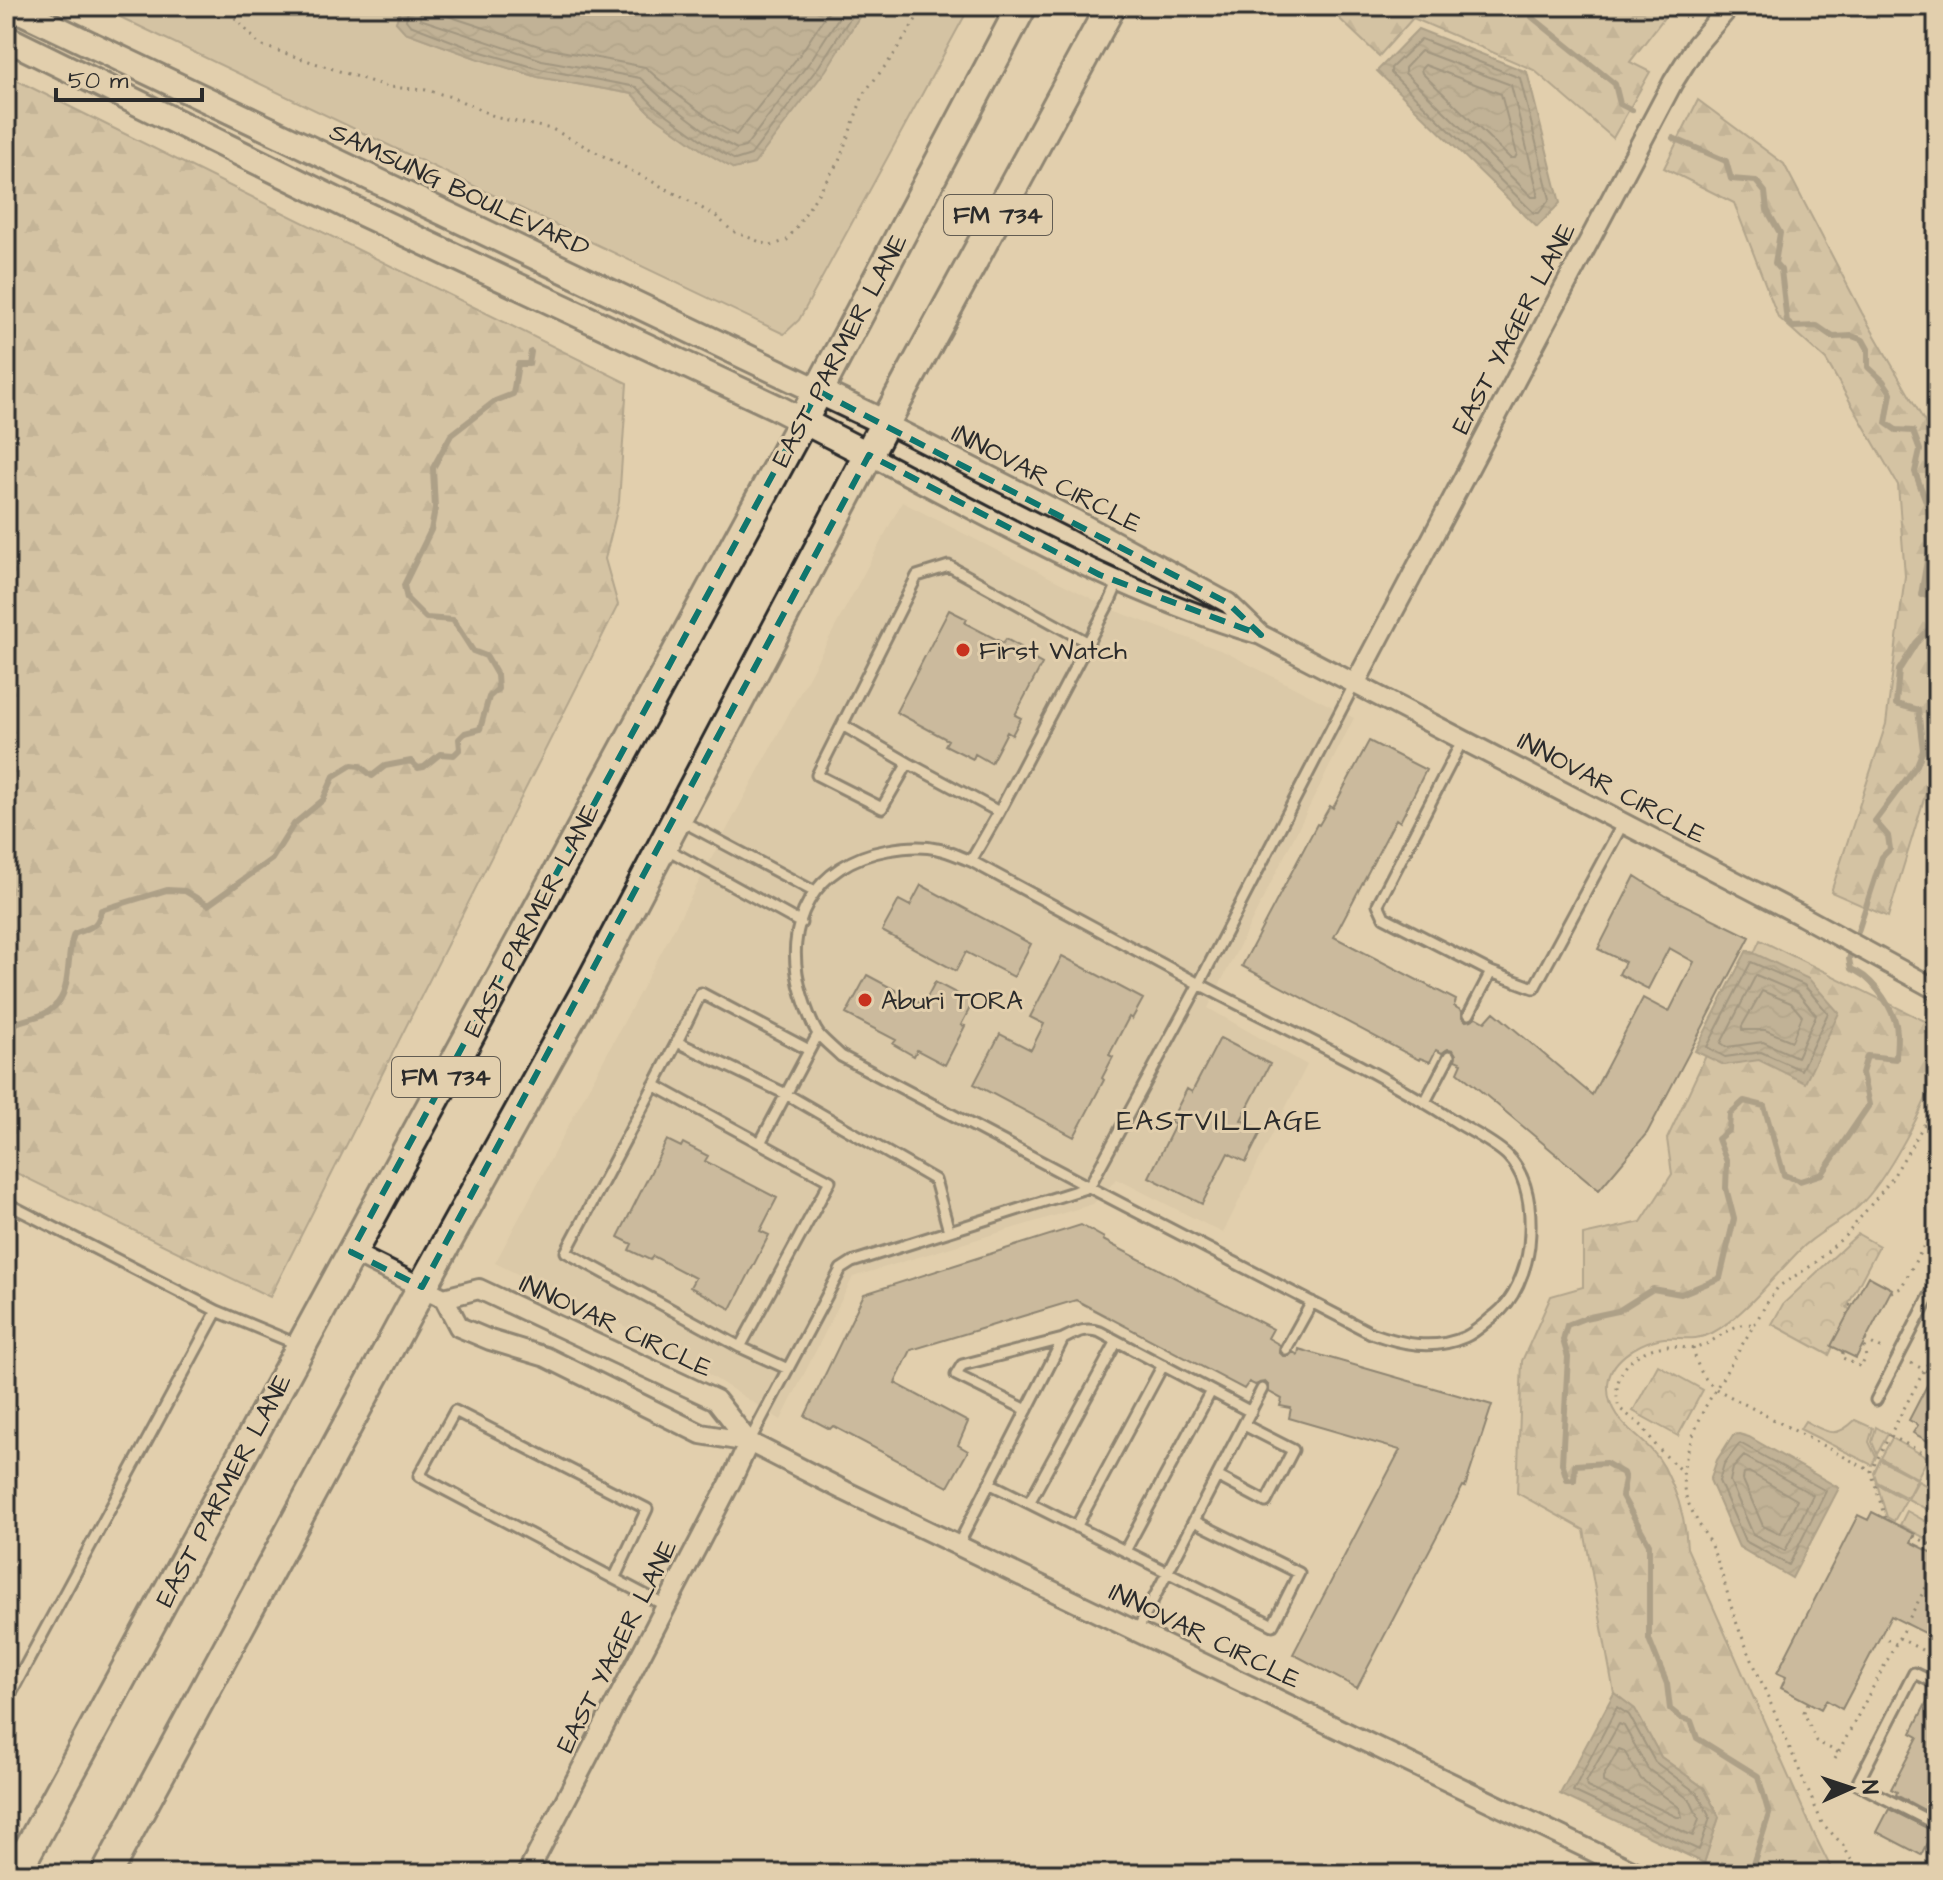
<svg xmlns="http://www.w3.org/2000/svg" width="1943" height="1880" font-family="'Architects Daughter',sans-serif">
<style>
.built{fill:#d3c1a2}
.grass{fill:#c4b498;stroke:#787062;stroke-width:2}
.forest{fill:url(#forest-firs);stroke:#787062;stroke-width:2}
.park{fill:url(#park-crowns);stroke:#787062;stroke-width:2}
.water{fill:url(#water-waves);stroke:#6d665a;stroke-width:2}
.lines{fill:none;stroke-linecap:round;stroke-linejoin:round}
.shore{stroke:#57534b;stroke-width:2}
.stream{stroke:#6d665a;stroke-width:6}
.building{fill:#afa189;stroke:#2b2b2b;stroke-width:2}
.lane-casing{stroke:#2b2b2b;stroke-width:15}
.street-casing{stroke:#2b2b2b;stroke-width:24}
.secondary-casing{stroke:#2b2b2b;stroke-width:30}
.primary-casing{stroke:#2b2b2b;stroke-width:34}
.path{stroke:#2b2b2b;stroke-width:3;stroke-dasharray:2 6;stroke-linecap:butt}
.lane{stroke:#e2cfad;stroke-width:9}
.street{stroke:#e2cfad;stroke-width:18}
.secondary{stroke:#e2cfad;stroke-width:24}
.primary{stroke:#e2cfad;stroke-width:28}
.marked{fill:none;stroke:#0f766e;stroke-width:6;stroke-dasharray:16 10;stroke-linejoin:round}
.poi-dot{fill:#c8321e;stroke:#e2cfad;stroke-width:3}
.labels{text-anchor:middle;stroke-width:6;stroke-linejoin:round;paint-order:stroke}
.shield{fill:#e2cfad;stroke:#625c52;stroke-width:2}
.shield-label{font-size:24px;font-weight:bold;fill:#2b2b2b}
.street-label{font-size:26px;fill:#2b2b2b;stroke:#e2cfad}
.poi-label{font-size:26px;fill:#2b2b2b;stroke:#e2cfad;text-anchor:start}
.neighbourhood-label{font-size:28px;letter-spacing:2px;fill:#2b2b2b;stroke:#e2cfad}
</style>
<defs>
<pattern id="forest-firs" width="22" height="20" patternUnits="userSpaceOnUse" patternTransform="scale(2)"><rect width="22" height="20" fill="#c4b498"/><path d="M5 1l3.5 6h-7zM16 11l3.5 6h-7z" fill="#9f937c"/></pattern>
<pattern id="park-crowns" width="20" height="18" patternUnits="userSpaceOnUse" patternTransform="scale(2)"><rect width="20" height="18" fill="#c4b498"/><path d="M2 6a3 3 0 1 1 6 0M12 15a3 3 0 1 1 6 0" fill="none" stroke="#9f937c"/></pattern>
<pattern id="water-waves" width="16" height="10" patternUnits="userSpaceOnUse" patternTransform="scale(2)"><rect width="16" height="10" fill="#998e7a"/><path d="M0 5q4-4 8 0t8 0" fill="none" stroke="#7d7464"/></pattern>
</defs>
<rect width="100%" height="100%" fill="#e2cfad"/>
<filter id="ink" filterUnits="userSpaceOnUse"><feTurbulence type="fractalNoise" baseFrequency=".0125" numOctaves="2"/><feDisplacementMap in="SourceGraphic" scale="16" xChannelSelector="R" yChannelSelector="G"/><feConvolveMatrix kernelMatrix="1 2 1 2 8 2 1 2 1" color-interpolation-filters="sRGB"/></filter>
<g filter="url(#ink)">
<path class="built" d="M902,502L1116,611L1225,652L1354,718L1208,1008L1307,1065L1223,1233L1117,1179L1093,1204L853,1277L781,1420L657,1342L495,1263Z"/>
<path class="grass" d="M97,6H402L396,22L405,32L476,58L538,77L632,94L649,112L702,150L734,169L866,6H970L799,320L784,334Z
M1855,1420L1873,1428L1869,1442L1876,1457L1872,1465L1800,1429L1805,1421C1827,1432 1835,1440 1855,1420Z
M1876,1427L1888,1434L1877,1454L1872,1442Z
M1892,1438L1928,1458L1917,1478L1881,1458Z
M1880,1460L1917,1479L1907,1498L1877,1482L1874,1473Z
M1918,1481L1937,1491V1515L1908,1499Z
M1877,1484L1906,1500L1894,1521L1887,1517Z
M1907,1511L1925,1521L1927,1519L1933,1522L1925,1538L1900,1525Z"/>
<path class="forest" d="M1326,6H1673L1630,62L1650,72L1613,138L1534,70L1413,18L1379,56Z
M6,75L627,383L619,502L605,559L618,605L270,1297L6,1168Z
M1698,100L1784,164L1862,313L1931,433L1937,467V756L1888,917L1831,892L1886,724L1905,576L1898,485L1826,360L1778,317L1734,203L1664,168Z
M1760,940L1937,1027C1937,1040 1939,1057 1936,1070C1927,1105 1885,1182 1859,1206C1841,1223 1817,1232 1800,1250C1775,1275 1743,1317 1712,1333C1693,1343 1677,1335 1658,1339C1636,1344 1609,1361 1608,1385C1606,1425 1648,1436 1664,1467C1677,1492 1686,1520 1687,1548L1815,1836L1832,1870L1831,1874H1748L1722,1862L1716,1869L1704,1863L1719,1817L1704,1788L1661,1757L1635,1710L1614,1693L1584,1530L1517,1493L1522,1361L1551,1296L1583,1287V1235L1641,1222L1672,1174L1667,1139Z"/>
<path class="park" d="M1858,1234L1879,1246L1847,1307L1850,1310L1829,1355L1772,1324L1783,1304Z
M1658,1365L1703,1390L1678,1436L1633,1411Z"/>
<path class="water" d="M402,6H866L826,70L754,164L734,169L702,150L649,112L632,94L538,77L476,58L405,32L396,22Z
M1418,29L1527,72L1560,203L1537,227L1377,71Z
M1747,950L1809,979L1839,1013L1805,1083L1759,1060L1724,1065L1695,1051Z
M1739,1434L1749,1437L1839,1488L1792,1578L1739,1547L1710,1480L1717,1460L1733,1435Z
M1614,1693L1635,1709L1661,1757L1704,1788L1719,1817L1704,1863L1560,1794Z"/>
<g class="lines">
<path class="shore" d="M409,6L406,20L410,25L478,51L540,69L636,87L655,106L706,143L735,160L751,155L819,66L858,6
M419,6L420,19L542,60L640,78L662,98L711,135L737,149L745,147L811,60L846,6
M431,6L433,11L545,48L645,67L670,89L718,125L736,135L801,53L832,6
M1421,39L1520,78L1550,199L1539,213H1534L1391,73V68Z
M1421,51L1511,85L1538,193L1537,197H1532L1405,73V68Z
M1425,65L1501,94L1517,154L1515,158H1510L1422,73L1421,69Z
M1751,962L1804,985L1828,1013L1801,1070L1761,1052L1725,1057L1707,1047Z
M1756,975L1798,993L1816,1015L1797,1057L1763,1042L1727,1047L1721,1043Z
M1762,991L1791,1003L1802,1016L1792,1041L1765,1030H1742V1026Z
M1740,1443L1826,1491L1789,1565L1745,1541L1719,1481L1724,1464Z
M1744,1456L1813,1495L1785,1551L1753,1534L1730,1481L1733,1468Z
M1749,1472L1797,1500L1780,1534L1763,1526L1743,1480L1744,1473Z
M1617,1707L1629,1715L1655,1762L1698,1794L1710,1818L1699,1850L1573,1791Z
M1619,1724L1624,1726L1648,1769L1690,1800L1699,1819L1693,1836L1587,1787L1586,1782Z
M1619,1749L1624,1751L1641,1779L1680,1808L1682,1817H1677L1603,1782V1777Z"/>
<path class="stream" d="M1533,6L1532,17L1615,84L1620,104L1632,110
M1673,138L1726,161L1731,179L1756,181L1765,192L1767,210L1780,233L1775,263L1781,270L1787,322L1793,327L1817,326L1833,337L1852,336L1863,340L1868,349V367L1883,381L1891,393L1886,423L1896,430L1913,431L1920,450L1915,472L1930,512L1932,532L1921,595L1937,593
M6,1046L8,1028C21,1017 41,1020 54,1007C73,991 65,956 74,934C89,927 98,929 101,910L167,890L185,891L208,905L272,859L294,824L323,800L334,776L352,765L360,766L372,776L385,766L411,761L418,768L424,767L440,754L454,755L460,749L459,739L465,733L480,729L489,697L498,689L497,675L486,656L473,651L453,620L426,618L407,599L404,585L431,530L435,509L433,468L451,435L495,401L513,394L518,364H529L531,352
M1750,1874L1769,1814L1758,1776L1697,1738L1691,1721L1681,1718L1670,1709L1667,1684L1649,1639V1544L1622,1496L1625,1479L1623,1473L1606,1463L1575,1465L1574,1480L1567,1479L1562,1463L1568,1357L1563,1340L1567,1325L1585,1318L1618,1311L1653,1289L1681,1294L1720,1278L1734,1219L1726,1188L1727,1162L1718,1139L1729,1130L1730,1114L1744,1101L1764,1106L1784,1175L1800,1181L1822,1174L1869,1105L1862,1073L1867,1056L1896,1059C1896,1047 1899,1032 1895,1021C1889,1002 1870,975 1851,969L1849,959L1882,857L1890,849L1888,836L1875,821L1917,765L1923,750L1918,710L1896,704L1899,670L1916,643L1937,621"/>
</g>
<path class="building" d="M949,610L967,619L965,623L1003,643L1006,639L1028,651L1026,655L1042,664L1015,715L1021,718L1012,735L1007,732L991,763L975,754L973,759L945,745L948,740L896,712Z
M1369,741L1426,770L1400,822L1396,819L1334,937L1456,1000L1454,1006L1462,1011V1017L1466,1021L1476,1017L1485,1022L1494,1012L1592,1095L1643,998L1669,1012L1694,962L1669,948L1648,989L1619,974L1625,962L1598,949L1635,876L1666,896L1750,937L1647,1133L1599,1190L1458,1072L1462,1063L1455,1060L1456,1055L1453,1050L1448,1049L1442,1053L1436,1050L1430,1062L1420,1058L1419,1060L1242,966L1317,824L1319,825L1330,806L1333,808Z
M921,885L1031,944L1014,977L966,952L956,971L882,931L899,900L910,906Z
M1062,956L1143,999L1132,1019L1129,1017L1109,1055L1113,1057L1102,1078L1104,1080L1074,1137L974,1084L1000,1034L1031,1050L1044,1024L1030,1017Z
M867,975L923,1005L935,982L973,1002L961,1025L965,1026L945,1065L917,1050L914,1056L893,1044L896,1040L846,1014Z
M1220,1038L1270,1064L1241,1120L1262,1130L1246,1162L1228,1153L1202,1204L1149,1177L1175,1125L1170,1122L1187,1089L1192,1092Z
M667,1140L681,1147L683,1143L708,1156L705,1161L777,1198L760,1231L769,1235L731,1309L690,1287L695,1278L653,1256L650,1260L629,1250L632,1244L618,1237Z
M1081,1225L1104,1238L1103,1240L1273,1329L1268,1338L1280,1345L1279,1352L1283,1356H1289L1293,1352L1298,1355L1299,1349L1492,1405L1465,1487L1463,1486L1357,1688L1293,1654L1400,1450L1289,1418L1291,1408L1280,1406L1282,1399L1269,1392V1386L1265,1382L1255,1385L1249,1382L1244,1389L1076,1300L911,1350L895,1383L968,1422L958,1445L968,1451L948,1487L833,1426L830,1429L805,1416L864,1294Z
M1868,1276L1892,1289L1856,1358L1831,1346Z
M1937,1366V1446L1913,1433L1918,1425L1909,1420Z
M1872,1512L1915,1534L1911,1542L1937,1555V1639L1891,1616L1842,1709L1826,1700L1821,1709L1781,1688L1786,1677L1777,1673L1858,1515L1868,1520Z
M1933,1690L1937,1691V1817L1896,1795L1897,1792L1891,1789L1918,1737L1911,1733Z
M1889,1809L1933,1831L1921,1855L1877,1832Z"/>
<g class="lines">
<g class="lane-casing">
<path id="lane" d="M1087,642L949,566L917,576L817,775L882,808L908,763L999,812L1110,601L1118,583
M844,726L908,763
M1463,739L1378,904L1384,917L1491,972L1534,988L1623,823
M680,820L815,892
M667,849L801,923
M971,861C960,857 949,851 937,849C921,845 904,847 888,850C814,863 780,924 802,995C806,1008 811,1024 819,1035C825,1042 834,1049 841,1056L1089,1187L1199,984L971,861L999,812
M1469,1014L1491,972
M677,1042L701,993L809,1050
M654,1085L760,1143
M1425,1102L1449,1056
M6,1203L217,1311L6,1702
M217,1311L299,1345
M740,1347L566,1252L677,1042L786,1094L935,1180L949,1231
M1286,1349L1312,1302
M788,1369L740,1347L830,1181L760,1143L818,1034
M1876,1400L1937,1282
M1027,1410L956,1375L962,1365L1063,1339
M749,1442L841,1269L852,1262L1089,1187L1371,1333C1402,1344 1433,1351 1465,1337C1476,1332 1486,1322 1495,1315C1514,1301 1526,1270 1529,1246C1532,1216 1530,1178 1507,1155C1493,1142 1472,1132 1456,1122C1375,1069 1285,1029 1199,984L1355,683
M1217,1476L1266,1502L1293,1450L1244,1425
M989,1483L1273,1625L1299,1573L1194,1521
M1029,1503L1117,1341
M1076,1527L1163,1365
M958,1545L1063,1339C1077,1332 1085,1327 1100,1332L1251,1412
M1125,1551L1211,1391
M615,1577L647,1509L455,1411L419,1476L666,1606
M1137,1631L1262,1389
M1937,1684L1914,1673L1857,1784L1937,1825"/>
</g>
<g class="street-casing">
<path id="street" d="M885,423L1074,519L1228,603L1259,633
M869,455C998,522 1121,593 1261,635L1802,916L1937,990
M1356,682L1673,82L1697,44L1730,6
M351,1252L444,1298L459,1327L490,1340L546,1357L701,1434L749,1442L845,1491L1640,1874
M444,1298L479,1289L716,1400L749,1442
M527,1874L732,1479L749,1442"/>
</g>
<g class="secondary-casing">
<path id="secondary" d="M10,6L885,423
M6,38L364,214L776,407L869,455"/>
</g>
<g class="primary-casing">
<path id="primary" d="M15,1874L802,422L1022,6
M106,1874L422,1287L592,980L885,423L1111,6"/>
</g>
<path class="path" d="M224,6L260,45L388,87L426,90L452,97L498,118L552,129L693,203L717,217L732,231L771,246L787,240L796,228L839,161L864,93L893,56L915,21L921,6
M236,6L238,22
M1891,1292L1901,1288L1937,1221
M1849,1305L1852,1306
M1865,1340L1886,1351
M1693,1348C1697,1366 1702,1378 1716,1389L1871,1471
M1843,1352L1841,1357L1861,1367L1866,1357L1864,1348L1867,1342
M1911,1363L1933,1374
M1891,1436L1937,1460
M1684,1474L1657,1447L1642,1426L1619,1408C1609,1374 1634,1348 1668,1346C1678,1345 1690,1351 1699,1347C1718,1341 1733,1320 1755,1325
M1927,1517L1937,1523
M1885,1518L1871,1471L1937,1346
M1914,1536L1937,1548
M1880,1636L1896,1644
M1899,1638L1937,1658
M1808,1703L1804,1712L1816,1741L1839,1753
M1835,1759L1937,1566
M1859,1874L1843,1845L1822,1823L1740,1632C1730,1607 1725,1580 1715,1555C1707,1534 1691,1515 1685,1493C1678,1466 1694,1433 1704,1409L1770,1298L1779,1286L1814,1264L1847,1234L1891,1180L1937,1103"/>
<use href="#lane" class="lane"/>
<use href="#street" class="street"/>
<use href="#secondary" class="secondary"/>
<use href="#primary" class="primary"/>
</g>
</g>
<path d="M0 0H1943V1880H0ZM818,391L1228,603L1261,635L1100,575L869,455L422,1287L351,1252Z" fill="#e2cfad" fill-opacity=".55" fill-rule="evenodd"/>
<path class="marked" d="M818,391L1228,603L1261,635L1100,575L869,455L422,1287L351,1252Z"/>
<g class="poi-dot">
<circle cx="963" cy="650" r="8"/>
<circle cx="865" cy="1000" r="8"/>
</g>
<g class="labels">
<g class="shield">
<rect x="944" y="195" width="108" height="40" rx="6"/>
<rect x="392" y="1057" width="108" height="40" rx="6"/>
</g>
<g class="shield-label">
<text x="998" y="223">FM 734</text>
<text x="446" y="1085">FM 734</text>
</g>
<g class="street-label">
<text transform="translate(460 189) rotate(25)" y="9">SAMSUNG BOULEVARD</text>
<text transform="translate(1513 328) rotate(-62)" y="9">EAST YAGER LANE</text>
<text transform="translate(839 350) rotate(-62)" y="9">EAST PARMER LANE</text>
<text transform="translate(1047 478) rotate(27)" y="9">INNOVAR CIRCLE</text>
<text transform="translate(1612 787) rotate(28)" y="9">INNOVAR CIRCLE</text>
<text transform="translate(531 920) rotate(-62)" y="9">EAST PARMER LANE</text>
<text transform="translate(616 1325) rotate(25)" y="9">INNOVAR CIRCLE</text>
<text transform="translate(223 1490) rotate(-62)" y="9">EAST PARMER LANE</text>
<text transform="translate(1205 1635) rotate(26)" y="9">INNOVAR CIRCLE</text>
<text transform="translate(616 1646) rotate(-63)" y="9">EAST YAGER LANE</text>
</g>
<g class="poi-label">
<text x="979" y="659">First Watch</text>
<text x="881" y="1009">Aburi TORA</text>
</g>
<g class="neighbourhood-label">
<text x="1220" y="1130">EASTVILLAGE</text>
</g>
</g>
<rect width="1943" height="1880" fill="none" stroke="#e2cfad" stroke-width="32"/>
<rect x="16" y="16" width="1911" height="1848" fill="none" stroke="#2b2b2b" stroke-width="3" filter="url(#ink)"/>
<g transform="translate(1851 1788) rotate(87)" stroke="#e2cfad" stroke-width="6" paint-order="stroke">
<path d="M0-6L14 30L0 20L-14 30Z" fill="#2b2b2b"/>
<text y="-12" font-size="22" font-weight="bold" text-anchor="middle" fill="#2b2b2b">N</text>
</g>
<path d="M56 88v12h146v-12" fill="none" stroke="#2b2b2b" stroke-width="4"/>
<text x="68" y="88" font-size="24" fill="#2b2b2b" stroke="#e2cfad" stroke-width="6" paint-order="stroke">50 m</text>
</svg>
